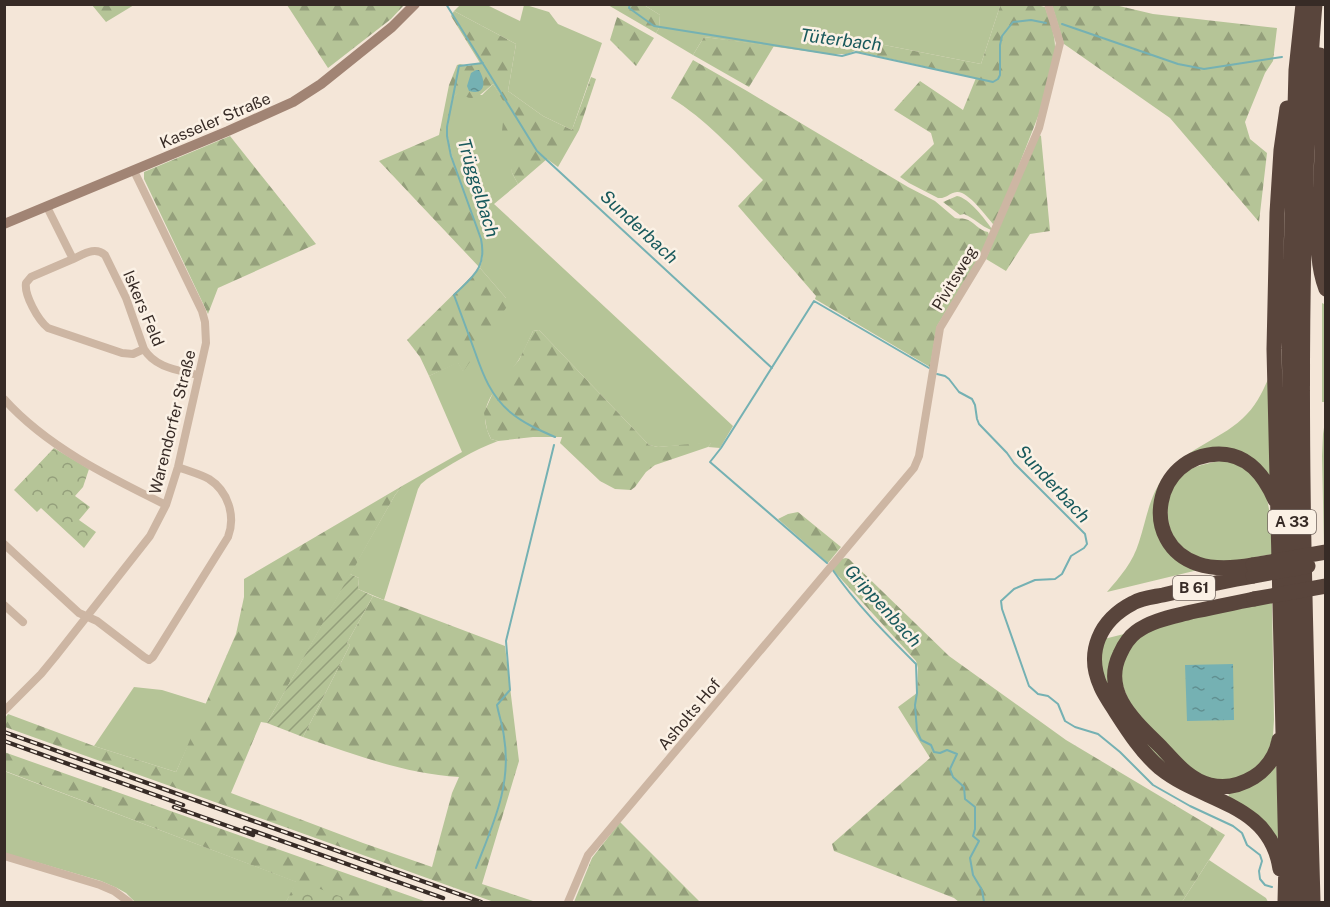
<svg xmlns="http://www.w3.org/2000/svg" width="1330" height="907" font-family="'Public Sans',sans-serif">
<style>
.grass{fill:#b5c497}
.forest{fill:url(#forest-firs)}
.park{fill:url(#park-crowns)}
.garden{fill:url(#garden-furrows)}
.water{fill:url(#water-ripples)}
.lines{fill:none;stroke-linecap:round;stroke-linejoin:round}
.stream{stroke:#75b1b3;stroke-width:2}
.street{stroke:#cdb6a3;stroke-width:8}
.secondary{stroke:#a18474;stroke-width:10}
.highway{stroke:#59453c;stroke-width:15}
.rail-casing{stroke:#372b26;stroke-width:4.5}
.rail{stroke:#fbf1e5;stroke-width:2;stroke-dasharray:7;stroke-linecap:butt}
.highway-bridge{stroke:#59453c;stroke-width:15}
.labels{text-anchor:middle;stroke-width:5;stroke-linejoin:round;paint-order:stroke}
.shield{fill:#fbf1e5;stroke:#72665f;stroke-width:1.5}
.shield-label{font-size:15px;font-weight:bold;fill:#372b26}
.street-label{font-size:16px;fill:#372b26;stroke:#fbf1e5}
.water-label{font-size:18px;font-style:italic;fill:#18595c;stroke:#fbf1e5}
</style>
<defs>
<pattern id="forest-firs" width="22" height="20" patternUnits="userSpaceOnUse" patternTransform="scale(1.5)"><rect width="22" height="20" fill="#b5c497"/><path d="M5 1l3.5 6h-7zM16 11l3.5 6h-7z" fill="#949f7b"/></pattern>
<pattern id="park-crowns" width="20" height="18" patternUnits="userSpaceOnUse" patternTransform="scale(1.5)"><rect width="20" height="18" fill="#b5c497"/><path d="M2 6a3 3 0 1 1 6 0M12 15a3 3 0 1 1 6 0" fill="none" stroke="#949f7b"/></pattern>
<pattern id="garden-furrows" width="10" height="10" patternUnits="userSpaceOnUse" patternTransform="scale(1.5)"><rect width="10" height="10" fill="#b5c497"/><path d="M-1 1l2-2M0 10L10 0M9 11l2-2" fill="none" stroke="#949f7b"/></pattern>
<pattern id="water-ripples" width="26" height="14" patternUnits="userSpaceOnUse" patternTransform="scale(1.5)"><rect width="26" height="14" fill="#75b1b3"/><path d="M2 4q2-2 4 0t4 0M15 11q2-2 4 0t4 0" fill="none" stroke="#619091"/></pattern>
</defs>
<rect width="100%" height="100%" fill="#f4e6d8"/>
<path class="grass" d="M993,4L1000,6L981,64L874,43L847,54H828L704,37L693,55L656,33L659,28L660,15L644,5Z
M460,5H487L520,21L524,5H526L549,12L558,24L602,43L572,130L543,116L508,91L516,44L454,11Z
M493,84L506,104L512,173L518,184L494,204L733,426L720,448L708,447L711,443L658,447L649,445L539,330L533,331C528,341 524,352 518,361C500,388 473,403 491,439L498,441C473,450 450,465 427,479L421,484L418,489L384,600L358,589L359,578L350,574L395,495L402,486L462,452L429,376L458,362L463,371L506,298L480,268L483,256L454,165L447,133L452,98L460,91L482,95Z
M1322,303L1326,305L1325,402H1322Z
M1270,375L1271,479L1250,460L1189,457L1156,514L1198,570L1107,592C1120,577 1133,562 1139,542C1147,518 1149,495 1166,474C1187,447 1224,439 1247,414C1258,403 1264,388 1270,375Z
M1325,421L1326,547H1324L1322,456L1323,434Z
M1224,460L1236,464L1254,475L1267,499L1270,514L1272,554C1249,558 1225,565 1202,559C1168,550 1157,507 1178,480C1189,465 1207,464 1224,460Z
M1272,602L1274,720L1273,736L1271,746L1264,761L1258,768L1232,781L1212,780L1192,771L1131,707L1120,678L1125,656L1137,638L1164,624Z
M1124,634L1110,678L1180,773L1163,763L1134,730L1101,673V650L1104,639Z
M134,687L162,690L207,704L176,772L94,746Z
M1276,759L1280,843L1229,798L1228,790Z
M4,771L297,882L286,902H135L126,893L117,888L101,881L5,853Z
M1209,860L1266,898L1268,902H1182Z"/>
<path class="forest" d="M1033,4L1045,7C1050,22 1056,36 1055,52L1039,114L996,224L994,225C986,216 968,191 957,192C949,193 946,199 938,198L909,183L900,177L934,144L931,133L894,110L920,81L963,110L976,78L855,51L874,43L981,64L1000,6L993,5Z
M92,5H134L106,22Z
M287,5H404L391,19L328,68Z
M608,5H644L660,15L659,28L656,33Z
M1052,5H1115L1153,14L1277,28L1273,61L1265,73L1245,122L1250,139L1267,153L1259,222L1170,118L1064,44Z
M454,11L516,44L508,91L543,116L572,130L591,77L596,79L579,130L558,167L547,159L518,184L512,173L502,131L505,104L493,84C483,92 473,106 460,92L452,98L447,133L454,165L481,239L483,256L480,268L506,298L508,305L463,372L458,363L429,376L420,357L407,340L480,268L379,161L439,135L449,85L457,65L460,64L468,66L480,63L451,16Z
M617,17L654,38L636,66L610,40Z
M704,37L774,46L749,87L693,55Z
M693,60L747,91L908,187L935,201L955,218C959,219 962,218 965,219C974,221 979,231 988,232L989,235L980,256L937,326L930,367L815,299L816,296L738,206L763,180C734,151 706,119 671,98Z
M1038,134L1041,136L1050,231L1030,234L1006,271L986,259Z
M230,136L316,244L218,288L208,314L144,179V172Z
M957,196C969,198 985,219 992,229L991,230C981,226 974,218 964,214L960,215L943,202Z
M539,330L649,445L658,447L712,442L708,447L655,465L646,472L635,487L631,490L615,489L600,481L560,443L562,437H533L498,441L491,439L487,430L484,413L495,388L519,360L533,331Z
M402,486L395,495L267,723L261,722L231,793L363,843L432,867L452,793L459,777C405,774 353,754 303,737L350,645L347,643L373,596L505,646L519,761L482,884L536,902H494L5,727V718L8,714L94,746L176,772L236,634L244,597V579Z
M798,512L841,547L828,563L778,519L788,514Z
M846,558L849,559L949,656L1066,740L1225,835L1182,902H959L954,898L834,851L832,844L930,758L898,707L917,693L918,668L916,661L832,569L841,559Z
M4,752L427,902H286L296,882L5,771Z
M620,822L700,902H574L592,858Z"/>
<path class="park" d="M54,448L89,469L83,487L75,496L90,507L79,520L96,532L84,548L41,508L37,512L14,490Z
M301,882L356,902H288Z"/>
<path class="garden" d="M350,574L359,578L358,589L373,596L347,643L350,645L303,737L267,723Z"/>
<path class="water" d="M476,70H479C486,81 486,96 469,91L467,86L471,73Z
M1233,664L1234,720L1187,721L1185,665Z"/>
<g class="lines">
<path class="stream" d="M446,4L537,151L772,368
M630,4L629,8L654,26L842,56L856,52L993,82L998,79L1000,75V45L1002,36L1013,22L1031,20L1046,23
M1062,24L1178,64L1204,69L1282,57
M483,63L459,66L447,127V136L451,156L481,239C487,268 473,276 454,295C461,314 468,333 475,352C483,375 491,396 510,412C523,423 539,430 555,437
M937,374L945,376L949,379L959,392L972,399L975,405L977,419L979,424L1007,453L1014,463L1085,534L1087,544L1084,548L1071,556L1062,574L1055,579L1035,580L1014,589L1001,601L1002,609L1029,686L1038,694L1048,696L1058,704L1065,721L1075,727L1098,734L1120,752L1153,785L1190,806L1233,826L1242,833L1247,845L1260,855L1262,861L1259,871L1260,879L1265,885L1272,887
M827,563L710,462L721,448L814,301L929,368
M832,569C856,604 886,634 916,664L917,693L915,705L917,731L921,740L931,745L934,752L940,753L947,750L957,754L950,769L953,777L964,787L965,799L975,807V829L973,836L979,841L970,858L973,875L982,890L984,902
M476,868C493,824 512,785 504,737C503,726 499,716 497,705L510,690L506,641L554,445"/>
<path class="street" d="M47,207L73,259L31,277L26,283C24,295 38,320 48,328L122,353L133,354L144,349
M73,259C84,254 95,246 105,255L126,298L144,349C155,368 179,370 198,375
M4,399C47,447 109,477 166,505
M4,544L79,613L97,621L144,657L149,660L153,657L228,537C236,516 228,491 209,479C200,474 188,471 178,467
M4,605L23,622
M4,711L41,674L55,657L150,536L166,505L178,467L206,343L205,322L202,311L134,171
M4,856L100,885L114,891L129,902
M568,902L588,855L914,468L919,456L940,328L983,257L1039,128L1060,43L1048,4"/>
<path class="secondary" d="M4,224L228,131L293,102L321,84L392,27L415,4"/>
<path class="highway" d="M1320,55C1323,96 1323,138 1321,179C1320,214 1313,256 1326,289
M1253,565C1235,568 1215,570 1198,564C1138,544 1153,455 1219,454C1248,454 1264,475 1275,500
M1253,576C1223,581 1193,588 1163,595C1153,597 1141,598 1133,603C1100,620 1085,652 1101,687C1103,692 1107,698 1110,703C1125,726 1139,750 1160,768C1203,803 1270,802 1280,869
M1254,599C1233,603 1212,608 1191,612C1172,617 1152,620 1136,632C1128,638 1124,645 1120,654C1101,693 1136,722 1161,747C1175,762 1189,780 1210,785C1226,789 1241,785 1254,777C1268,768 1276,756 1279,740
M1285,902L1286,861L1274,349L1277,213L1281,150L1287,108
M1299,902L1289,335L1296,70L1303,4
M1313,902C1307,671 1298,440 1305,208C1307,141 1309,72 1315,4"/>
<g class="rail-casing">
<path id="rail" d="M4,732L481,902
M4,741L183,805
M174,807L253,835
M245,828L443,898"/>
</g>
<use href="#rail" class="rail"/>
<path class="highway-bridge" d="M1253,565L1326,552
M1253,576L1308,566
M1254,599L1326,586"/>
</g>
<g class="labels">
<g class="shield">
<rect x="1268" y="510" width="48" height="24" rx="4.5"/>
<rect x="1173" y="576" width="42" height="24" rx="4.5"/>
</g>
<g class="shield-label">
<text x="1292" y="527">A 33</text>
<text x="1194" y="593">B 61</text>
</g>
<g class="street-label">
<text transform="translate(215 120) rotate(-23)" y="6">Kasseler Straße</text>
<text transform="translate(954 278) rotate(-59)" y="6">Pivitsweg</text>
<text transform="translate(144 308) rotate(67)" y="6">Iskers Feld</text>
<text transform="translate(172 422) rotate(-76)" y="6">Warendorfer Straße</text>
<text transform="translate(689 714) rotate(-50)" y="6">Asholts Hof</text>
</g>
<g class="water-label">
<text transform="translate(841 40) rotate(7)" y="6">Tüterbach</text>
<text transform="translate(478 188) rotate(73)" y="6">Trüggelbach</text>
<text transform="translate(639 227) rotate(43)" y="6">Sunderbach</text>
<text transform="translate(1053 484) rotate(47)" y="6">Sunderbach</text>
<text transform="translate(883 606) rotate(48)" y="6">Grippenbach</text>
</g>
</g>
<rect width="1330" height="907" fill="none" stroke="#372b26" stroke-width="12"/>
</svg>
